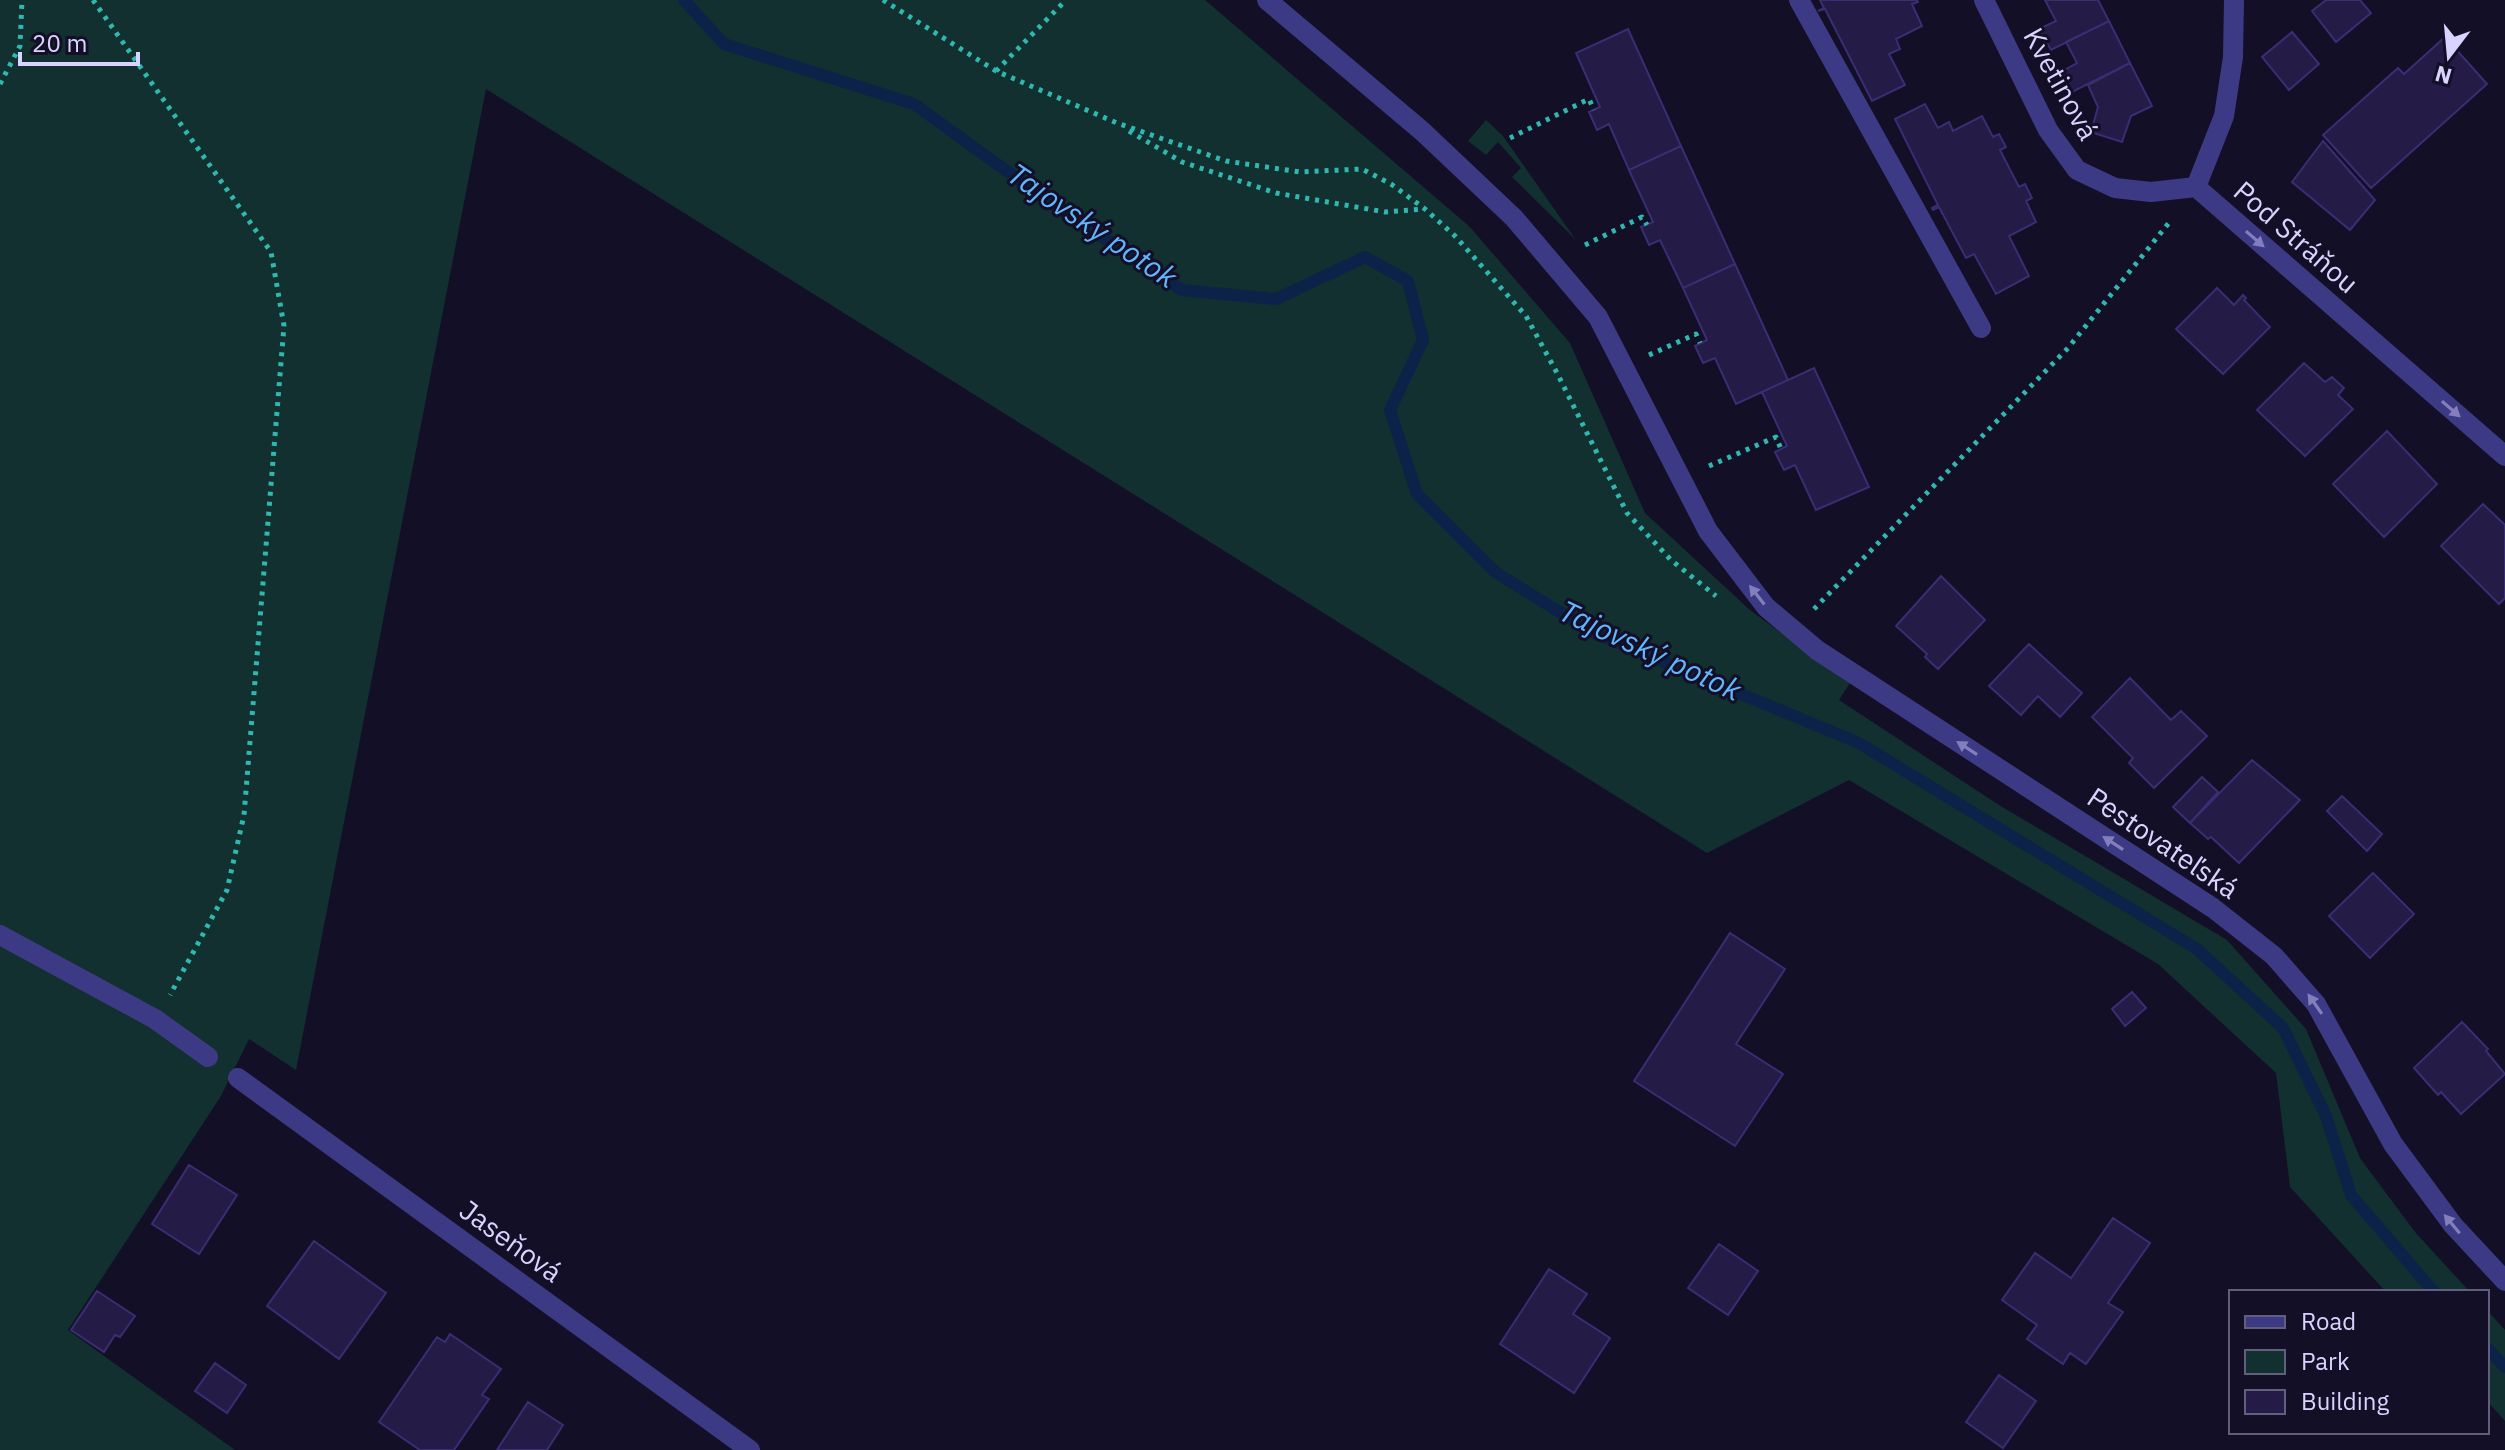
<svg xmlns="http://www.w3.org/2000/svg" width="2505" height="1450" font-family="'IBM Plex Sans',sans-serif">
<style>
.green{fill:#12302f}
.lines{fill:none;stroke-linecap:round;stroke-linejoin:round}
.stream{stroke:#0c2248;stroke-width:12}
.building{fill:#241b47;stroke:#3b2d73;stroke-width:2}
.path{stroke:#2fb8b0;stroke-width:5;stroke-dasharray:4 6;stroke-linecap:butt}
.minor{stroke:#3d3a85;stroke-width:20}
.oneway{fill:#837fbc}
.labels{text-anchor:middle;stroke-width:6;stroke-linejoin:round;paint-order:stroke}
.street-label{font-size:28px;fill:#d9d4ff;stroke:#130f26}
.water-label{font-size:30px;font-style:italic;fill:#62b6ff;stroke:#130f26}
</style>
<rect width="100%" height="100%" fill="#130f26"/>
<path class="green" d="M0,0H1205L1469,226L1570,343L1645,513L1750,610L1850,683L1839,700L1999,805L2227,940L2306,1029L2360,1158L2415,1232L2470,1292H2386L2290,1187L2276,1073L2158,964L1849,780L1707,853L486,89L296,1070L249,1039L221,1096L68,1330L235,1450H0Z
M1486,120L1503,136L1576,240L1512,177L1521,168L1498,142L1486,155L1468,141Z
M2487,1310L2505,1330V1421L2487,1401Z"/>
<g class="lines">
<path class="stream" d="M684,0L724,44L914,104L1047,200L1182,290L1276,299L1365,257L1408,281L1423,340L1390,410L1417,494L1495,572L1592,632L1859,743L2197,949L2283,1028L2326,1116L2351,1195L2434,1292
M2487,1348L2505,1367"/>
</g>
<path class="building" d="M1820,0H1917L1918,2L1912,4L1922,26L1896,39L1900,49L1889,54L1905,85L1872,101L1825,9L1818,11L1824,8Z
M2045,0H2098L2109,21L2051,50L2039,29L2056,21Z
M2326,0H2360L2371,13L2336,42L2312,11Z
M2109,21L2130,63L2072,92L2061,72L2077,63L2066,42Z
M1628,29L1681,146L1629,170L1609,124L1597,130L1589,112L1600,107L1576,53Z
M2292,32L2319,64L2289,90L2262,57Z
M2445,37L2487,84L2371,188L2323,135L2398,68L2404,74Z
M2130,63L2152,106L2131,116L2122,142L2091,132L2098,107L2088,85Z
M1925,104L1938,128L1949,122L1953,131L1982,116L1993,137L1999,134L2006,147L2000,150L2019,187L2025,184L2032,198L2026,201L2036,222L2009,236L2029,276L1996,294L1974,254L1966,258L1939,207L1933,210L1932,208L1938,205L1895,119Z
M2323,141L2375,200L2350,230L2292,182Z
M1681,146L1735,264L1683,288L1660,240L1649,245L1641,227L1653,222L1629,170Z
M1735,264L1788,380L1736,404L1715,358L1703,363L1695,346L1707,340L1683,288Z
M2217,288L2234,305L2243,295L2246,298L2244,300L2270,327L2223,374L2176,329Z
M2304,363L2325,382L2332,377L2344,388L2338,395L2353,409L2305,456L2257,410Z
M1814,368L1869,487L1816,510L1795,465L1784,470L1775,452L1787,446L1762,392Z
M2387,431L2437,484L2384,537L2333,484Z
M2483,504L2505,525V598L2499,604L2441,546Z
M1941,576L1985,620L1938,669L1925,657L1927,654L1896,626Z
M2029,644L2082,693L2060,717L2038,696L2021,715L1989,686Z
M2130,678L2171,720L2181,711L2207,736L2154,788L2129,763L2133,758L2092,717Z
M2252,760L2300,800L2239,863L2211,837L2208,839L2190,823Z
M2202,777L2218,792L2190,823L2173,807Z
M2342,796L2382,834L2367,851L2327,811Z
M2373,873L2414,914L2370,958L2329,916Z
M1730,933L1785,969L1736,1044L1783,1074L1735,1146L1634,1081Z
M2132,992L2146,1008L2125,1026L2112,1009Z
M2462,1022L2488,1049L2486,1051L2505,1074L2461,1114L2441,1092L2438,1095L2414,1068Z
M189,1165L237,1195L199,1254L152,1224Z
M2113,1218L2150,1243L2108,1303L2123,1312L2086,1364L2070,1353L2063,1364L2027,1339L2037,1325L2002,1300L2035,1253L2071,1278Z
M314,1241L386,1293L339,1359L267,1306Z
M1719,1244L1758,1271L1728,1315L1688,1288Z
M1549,1269L1587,1294L1573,1314L1610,1338L1574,1393L1500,1344Z
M97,1291L135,1316L120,1337L115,1335L104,1352L71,1330Z
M450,1334L501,1369L482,1395L489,1399L454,1450H420L379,1422L437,1337L445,1342Z
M215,1363L246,1385L227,1413L195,1391Z
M1999,1375L2036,1401L2003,1448L1966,1422Z
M528,1402L563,1425L547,1450H497Z"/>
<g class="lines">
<path class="path" d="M93,0L271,252L284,326L244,815L227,890L170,995
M883,0L996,71L1117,123L1226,161L1300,172L1362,169L1391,184L1425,209L1455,236L1526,316L1557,373L1627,513L1671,560L1716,596
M996,71L1066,0
M0,84L20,46L22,0
M1129,131L1182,162L1276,193L1385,212L1424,209
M1510,138L1589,99L1594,110
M1585,245L1642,217L1647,225
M1649,355L1696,334L1700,343
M1709,466L1776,437L1781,449
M1814,609L2068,348L2172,219"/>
<path class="minor" d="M1267,0L1422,131L1514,218L1598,317L1708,531L1766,607L1817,650L2213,908L2274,956L2316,1004L2393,1144L2453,1225L2505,1281
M1799,0L1981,328
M1984,0L2048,130L2077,170L2115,188L2151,192L2196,187
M2196,187L2505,456
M2196,187L2224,116L2233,57L2234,0
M0,935L155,1019L208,1057
M238,1078L750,1450"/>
</g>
<defs><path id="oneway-solid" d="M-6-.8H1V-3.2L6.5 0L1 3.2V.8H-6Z" transform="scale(2)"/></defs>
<g class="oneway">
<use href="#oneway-solid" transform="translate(2255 239) rotate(41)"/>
<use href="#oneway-solid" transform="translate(2451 409) rotate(41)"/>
<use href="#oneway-solid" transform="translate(1757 595) rotate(-128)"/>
<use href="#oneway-solid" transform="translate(1967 748) rotate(-147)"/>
<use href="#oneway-solid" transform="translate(2113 843) rotate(-147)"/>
<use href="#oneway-solid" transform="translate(2315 1004) rotate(-125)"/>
<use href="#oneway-solid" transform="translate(2452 1224) rotate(-130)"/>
</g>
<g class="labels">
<g class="street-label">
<text transform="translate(2061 84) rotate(61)" y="10">Kvetinová</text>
<text transform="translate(2296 237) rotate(41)" y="10">Pod Stráňou</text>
<text transform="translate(2163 843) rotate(34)" y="10">Pestovateľská</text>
<text transform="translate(511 1241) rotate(36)" y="10">Jaseňová</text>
</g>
<g class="water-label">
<text transform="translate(1092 226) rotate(34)" y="10">Tajovský potok</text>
<text transform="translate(1650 651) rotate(25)" y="10">Tajovský potok</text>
</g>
</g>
<rect x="2229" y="1290" width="260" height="144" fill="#130f26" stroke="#625e7d" stroke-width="2"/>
<rect x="2245" y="1316" width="40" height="12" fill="#3d3a85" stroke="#625e7d" stroke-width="2"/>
<text x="2301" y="1330" font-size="24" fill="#d9d4ff">Road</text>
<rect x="2245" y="1350" width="40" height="24" fill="#12302f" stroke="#625e7d" stroke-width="2"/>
<text x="2301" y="1370" font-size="24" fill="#d9d4ff">Park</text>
<rect x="2245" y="1390" width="40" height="24" fill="#241b47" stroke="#625e7d" stroke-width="2"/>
<text x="2301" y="1410" font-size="24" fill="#d9d4ff">Building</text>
<g transform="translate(2449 56) rotate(196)" stroke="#130f26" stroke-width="6" paint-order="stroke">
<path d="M0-6L14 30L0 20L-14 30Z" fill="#d9d4ff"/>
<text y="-12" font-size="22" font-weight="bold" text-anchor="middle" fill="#d9d4ff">N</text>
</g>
<path d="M20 52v12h118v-12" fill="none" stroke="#d9d4ff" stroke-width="4"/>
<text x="32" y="52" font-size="24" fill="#d9d4ff" stroke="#130f26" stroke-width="6" paint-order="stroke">20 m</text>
</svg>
